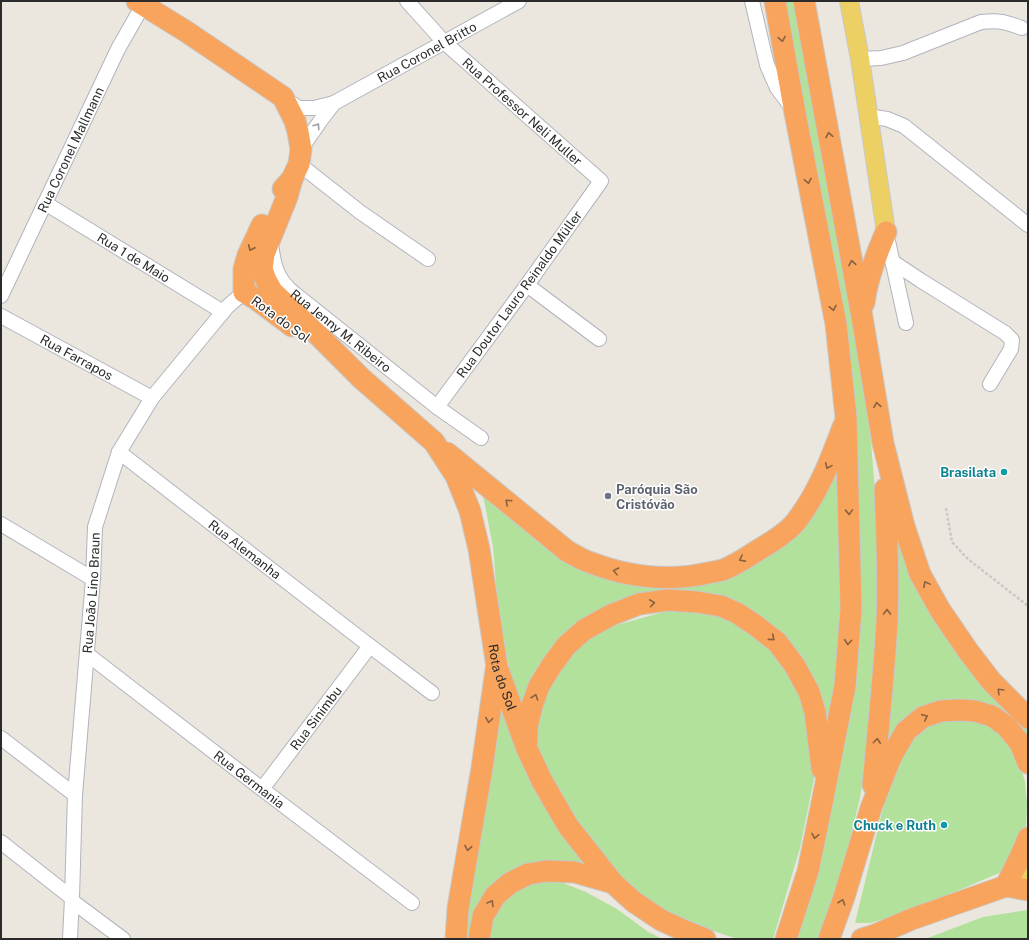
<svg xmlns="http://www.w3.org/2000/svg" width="1029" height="940" font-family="'Public Sans',sans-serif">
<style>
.green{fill:#b2e19c}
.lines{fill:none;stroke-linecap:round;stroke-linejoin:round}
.minor-casing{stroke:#b1b4be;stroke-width:16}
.major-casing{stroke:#c8c8c8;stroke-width:20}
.highway-casing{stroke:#c8c8c8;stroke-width:23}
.path{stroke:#c8c8c8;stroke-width:2.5;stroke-dasharray:3 2;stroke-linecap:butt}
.minor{stroke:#fff;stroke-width:14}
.major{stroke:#ecd063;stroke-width:18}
.highway{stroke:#f9a45c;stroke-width:21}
.oneway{stroke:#886141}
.oneway2{stroke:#a0a0a0}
.culture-dot{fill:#0f9aa8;stroke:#fff;stroke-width:1.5}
.worship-dot{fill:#6b7280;stroke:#fff;stroke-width:1.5}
.labels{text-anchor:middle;stroke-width:3;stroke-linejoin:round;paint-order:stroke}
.street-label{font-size:13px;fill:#2b2b2b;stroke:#fff}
.culture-label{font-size:13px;font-weight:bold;fill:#0d838f;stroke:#fff;text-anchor:end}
.worship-label{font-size:13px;font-weight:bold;fill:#5b616d;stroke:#fff;text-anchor:start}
</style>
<rect width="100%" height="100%" fill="#ece7de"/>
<path class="green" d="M782,1H794L841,262L859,355L871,442L879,542V612L868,748L860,798L839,883L821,939H797L860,541Z
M839,454L843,612L827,760L819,709L740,609L611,611L521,710L509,667L498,608L493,547L482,490L589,573L617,582L639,585L754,563Z
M891,490L916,581L1028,725V745L957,700L882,755Z
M667,611H693L720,616L737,623L776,653L792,673L810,716L815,774L800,848L773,939H737L690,923L660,907L630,887L569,820L534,749L537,702L568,659L589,637L613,626Z
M500,699L589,868L527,870L469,939H459Z
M954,717L989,725L1015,747L1020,764L1025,782L1027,805L1026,827L1021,845L1012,859L999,873L913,910L888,918L870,923H855L881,816L895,767L921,728Z
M544,878L563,883L586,892L617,909L647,931L662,939H486L487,919L510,891Z
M1028,910V939H925L983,917Z"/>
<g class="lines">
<g class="minor-casing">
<g id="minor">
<path id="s1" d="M407,1L444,42L601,181L527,285L437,407"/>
<path d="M752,1L767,65L777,88L792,108"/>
<path d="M860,59L881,58L903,53L981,22C1000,20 1005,22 1022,28"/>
<path id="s2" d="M285,99L299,108H314L334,103L519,1"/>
<path d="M868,116L887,119L904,126L1028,225"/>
<path d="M301,149L321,120L334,103"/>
<path d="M299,164L360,212L428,259"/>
<path id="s3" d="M45,203L223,312"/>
<path d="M886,232L906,323"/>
<path id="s4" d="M271,243C273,257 274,271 284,283C287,287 291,291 295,294L437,407L481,438"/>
<path d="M893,262L920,280L1005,333L1012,340L1011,349L990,384"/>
<path d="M527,285L599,339"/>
<path id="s5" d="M1,296L118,49L143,5"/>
<path id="s6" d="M1,316L152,398"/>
<path id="s7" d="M119,452L370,646L432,693"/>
<path d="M1,524L93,579"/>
<path id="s8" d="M87,654L262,789L412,903"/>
<path d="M1,738L75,795"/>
<path id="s9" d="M262,789L370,646"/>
<path d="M1,842L72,898"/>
<path d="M72,901L123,939"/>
<path id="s10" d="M70,939L72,898L75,795L93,579L95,527L119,452L152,398L227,307L244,292"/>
</g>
</g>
<g class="major-casing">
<path id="major" d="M849,1L860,59L886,232
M1006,886L1028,877"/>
</g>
<g class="highway-casing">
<g id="highway">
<path d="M137,1L187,32L283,97L295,121L298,132L301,149L299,164L292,179L283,189"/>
<path d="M775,1L795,113L836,324L846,417L851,609L845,686L823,798L808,871L786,939"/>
<path d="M804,1L862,317L883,443L904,526L920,574L940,610L968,651L991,681L1028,718"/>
<path id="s11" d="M292,179L287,197L264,254L262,269L266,280L272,291L317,334L361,378L434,442L456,476L470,511L479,549L497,667L527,749L542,781L568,826L613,883L634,902L661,920L685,931L705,939"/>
<path d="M244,292V269L248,255L262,225"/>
<path d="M244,292L256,299L292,326"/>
<path d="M864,303C867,278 876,255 886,232"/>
<path d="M447,453L567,551C575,555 582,560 589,562C626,577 669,582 708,573C713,572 718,571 723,570C736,565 749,556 760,549C772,542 790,531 798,519C819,491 831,459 843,427"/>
<path d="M527,742V727L532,706L539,686L552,665L566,646L584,630L611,615L639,604L668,600L697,602L721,606L737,613L755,625L777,642L795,666L809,692L815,712L822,769"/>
<path d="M873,785C878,730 884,676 887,621C889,577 887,533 885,489"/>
<path d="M1006,886C1013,870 1023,854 1028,838"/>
<path d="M456,939L458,908L482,768L496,670"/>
<path d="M479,939L483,916L495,896L510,883L528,874L546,871L574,872L613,883"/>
<path d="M829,939L844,897L871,808L891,757L906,731L923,717L941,711L959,710L975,711L992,716L1006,726L1020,743L1028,763"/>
<path d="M862,939L875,935L912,919L1006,886L1028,890"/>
</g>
</g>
<path class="path" d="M946,508L952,542L968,559L1028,606"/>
<use href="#minor" class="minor"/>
<use href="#major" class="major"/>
<use href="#highway" class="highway"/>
</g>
<defs><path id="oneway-chevron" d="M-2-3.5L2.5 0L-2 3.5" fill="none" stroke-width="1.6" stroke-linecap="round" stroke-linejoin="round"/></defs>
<g class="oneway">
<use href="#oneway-chevron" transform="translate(782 39) rotate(80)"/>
<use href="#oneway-chevron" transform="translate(829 135) rotate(-100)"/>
<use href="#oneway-chevron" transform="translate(808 181) rotate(79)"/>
<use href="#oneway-chevron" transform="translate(251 248) rotate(115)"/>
<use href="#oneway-chevron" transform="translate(852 263) rotate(-100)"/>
<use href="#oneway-chevron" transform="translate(833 308) rotate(79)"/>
<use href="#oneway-chevron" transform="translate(877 405) rotate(-99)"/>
<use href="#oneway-chevron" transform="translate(828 466) rotate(114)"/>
<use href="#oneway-chevron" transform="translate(508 502) rotate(-140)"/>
<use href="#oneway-chevron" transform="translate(849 512) rotate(88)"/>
<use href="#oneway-chevron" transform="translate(742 559) rotate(152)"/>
<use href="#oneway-chevron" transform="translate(616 571) rotate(-166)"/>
<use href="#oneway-chevron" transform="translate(926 584) rotate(-118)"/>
<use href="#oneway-chevron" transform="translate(652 603) rotate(-8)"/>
<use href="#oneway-chevron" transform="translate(887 612) rotate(-90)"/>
<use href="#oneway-chevron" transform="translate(772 638) rotate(40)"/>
<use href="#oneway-chevron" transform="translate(848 642) rotate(95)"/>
<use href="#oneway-chevron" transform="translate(1000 691) rotate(-135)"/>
<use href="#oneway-chevron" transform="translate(535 697) rotate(-71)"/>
<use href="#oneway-chevron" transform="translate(925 717) rotate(-25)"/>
<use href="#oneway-chevron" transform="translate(489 720) rotate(98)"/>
<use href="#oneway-chevron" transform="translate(877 741) rotate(-85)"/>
<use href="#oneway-chevron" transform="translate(815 836) rotate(101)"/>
<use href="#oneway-chevron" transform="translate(468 848) rotate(100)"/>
<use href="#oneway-chevron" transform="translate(842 902) rotate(-71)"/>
<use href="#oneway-chevron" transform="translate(491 903) rotate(-59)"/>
</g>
<use class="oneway2" href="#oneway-chevron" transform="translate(317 126) rotate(-56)"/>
<g class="culture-dot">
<circle cx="1004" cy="472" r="4"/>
<circle cx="944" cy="825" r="4"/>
</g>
<circle class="worship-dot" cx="608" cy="496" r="4"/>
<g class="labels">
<g class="street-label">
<text dy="5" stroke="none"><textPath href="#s2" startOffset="158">Rua Coronel Britto</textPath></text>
<text dy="5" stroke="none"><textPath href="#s1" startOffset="160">Rua Professor Neli Muller</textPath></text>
<text dy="5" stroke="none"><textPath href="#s5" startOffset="162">Rua Coronel Mallmann</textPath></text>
<text dy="5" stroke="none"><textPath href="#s3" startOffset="104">Rua 1 de Maio</textPath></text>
<text transform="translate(519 294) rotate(-54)" y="5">Rua Doutor Lauro Reinaldo Müller</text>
<text transform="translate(281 319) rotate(36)" y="5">Rota do Sol</text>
<text dy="5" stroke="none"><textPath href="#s4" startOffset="117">Rua Jenny M. Ribeiro</textPath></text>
<text dy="5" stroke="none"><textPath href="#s6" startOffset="86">Rua Farrapos</textPath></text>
<text dy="5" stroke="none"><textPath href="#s7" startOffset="159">Rua Alemanha</textPath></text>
<text dy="5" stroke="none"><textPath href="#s10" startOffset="347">Rua João Lino Braun</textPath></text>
<text dy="5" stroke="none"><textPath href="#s11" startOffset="589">Rota do Sol</textPath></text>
<text dy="5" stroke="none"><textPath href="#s9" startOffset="89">Rua Sinimbu</textPath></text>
<text dy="5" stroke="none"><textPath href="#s8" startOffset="205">Rua Germania</textPath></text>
</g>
<g class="culture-label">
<text x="996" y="477">Brasilata</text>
<text x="936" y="830">Chuck e Ruth</text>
</g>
<g class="worship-label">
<text x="616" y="494">Paróquia São<tspan x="616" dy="15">Cristóvão</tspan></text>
</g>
</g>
<rect width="1029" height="940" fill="none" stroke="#2b2b2b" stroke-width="4"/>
</svg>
